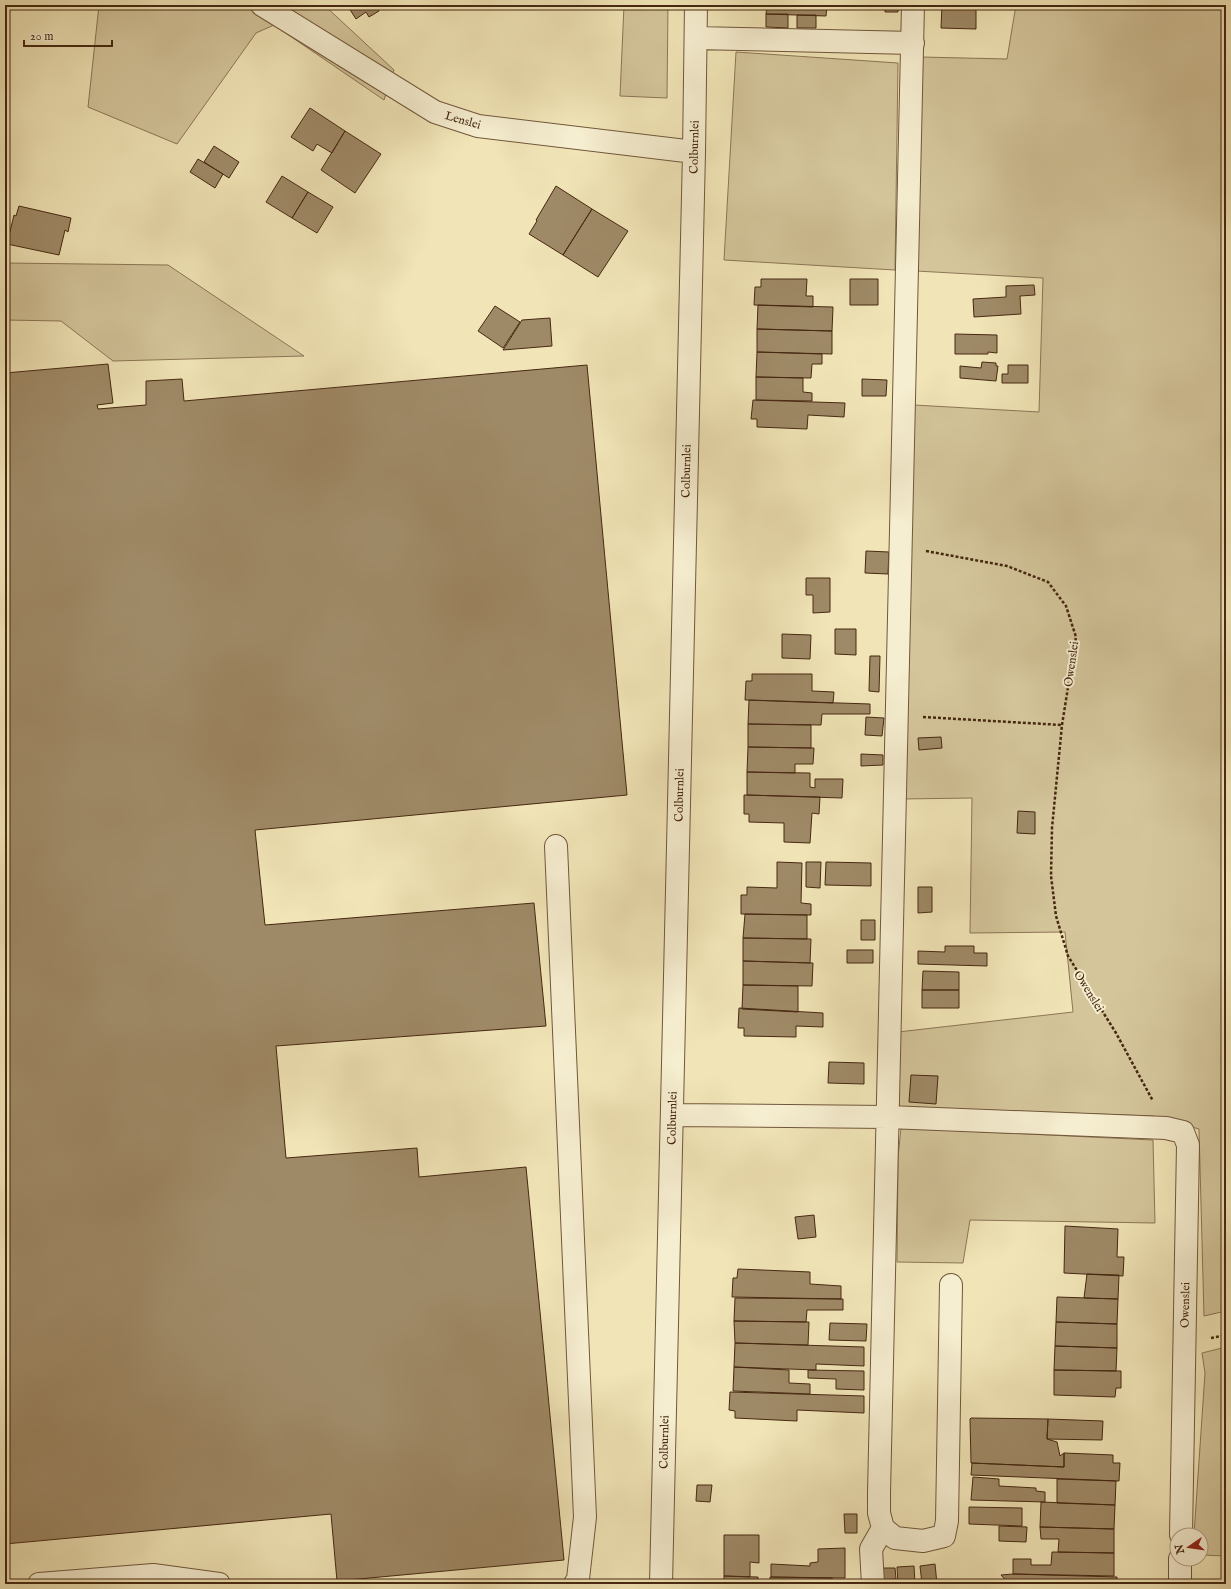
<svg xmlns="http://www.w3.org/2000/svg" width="1231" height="1589" font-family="'IM FELL English',serif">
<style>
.green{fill:#d4c59b;stroke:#8d7656}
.building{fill:#9f8a67;stroke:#462811}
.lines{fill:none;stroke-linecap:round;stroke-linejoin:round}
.minor-casing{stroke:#71573a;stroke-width:24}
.path{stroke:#462811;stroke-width:2.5;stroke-dasharray:3 2;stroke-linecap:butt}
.minor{stroke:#f6eed0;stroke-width:22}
.labels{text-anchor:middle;stroke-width:4;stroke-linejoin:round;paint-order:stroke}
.street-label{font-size:12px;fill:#462811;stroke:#f6eed0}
</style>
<rect width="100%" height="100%" fill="#f1e5b7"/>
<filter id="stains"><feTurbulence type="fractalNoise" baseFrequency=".005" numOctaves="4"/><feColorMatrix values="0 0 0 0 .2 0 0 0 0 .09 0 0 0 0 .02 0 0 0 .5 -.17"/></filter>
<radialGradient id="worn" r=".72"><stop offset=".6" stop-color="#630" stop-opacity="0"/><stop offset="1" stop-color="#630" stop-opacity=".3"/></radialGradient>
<path class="green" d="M99,5H324L394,70L384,100L274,25L256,33L177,144L88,107Z
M624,5H668L667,98L620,96Z
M1016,5H1226V1311L1204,1316L1199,1129L1153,1116L899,1107L898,1032L1073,1012L1065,932L970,933L972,798L902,799L914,405L1039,412L1043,278L916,271L921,57L1007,59Z
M736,52L898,63L895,270L724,260Z
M5,263L168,265L304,356L113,361L61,321L5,320Z
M901,1128L1153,1140L1155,1223L970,1220L963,1263L897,1262L898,1158Z
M1226,1347V1556L1201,1555V1535H1194L1205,1373L1202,1353Z"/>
<path class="building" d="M347,5H377L376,6L379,11L369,17L366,12L356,19Z
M761,5H827L826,16L766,14L767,6Z
M885,5H898V12H885Z
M942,5H976V29L941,28Z
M766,14H788V28L766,27Z
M797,15H816V28H797Z
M310,108L345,131L332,153L317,144L313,151L291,137Z
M345,131L381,154L355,193L321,170Z
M214,146L239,162L229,178L204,162Z
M198,159L223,174L215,188L190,172Z
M282,176L308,192L292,218L266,202Z
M556,186L592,209L563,255L529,234L537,221L536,220Z
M308,192L333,207L317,233L292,218Z
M19,206L71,218L68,232L65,230L59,255L7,244L14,215L16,216Z
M592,209L628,231L598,277L563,255Z
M761,279H807L806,296H813V307L754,305L755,287H761Z
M850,279H878V305H850Z
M1034,285L1035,295L1020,296L1021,314L974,317L973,299L1006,297V286Z
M758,305L833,307L832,331L757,329Z
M495,306L520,322L503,348L478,331Z
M550,318L552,346L503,350L522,320Z
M757,329L832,331V354L757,352Z
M955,334L997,335V353L988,352V354H955Z
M757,352L822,354V364H812L811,378L756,377Z
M982,362L996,363V366H998L996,381L960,378V366L981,368Z
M108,364L113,403L97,405L98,409L146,405V381L182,379L184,401L587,365L627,795L255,830L265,925L534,903L546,1026L276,1046L286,1158L417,1148L419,1177L526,1167L564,1560L337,1581L331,1514L5,1544V373Z
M1008,365H1028V383H1002V374H1008Z
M756,377L803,378V392L812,393V401L756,400Z
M862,379L887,380L886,396H862Z
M753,400L845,403L844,417L808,415L807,429L757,427V419H751Z
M866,551L889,552L888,574L865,573Z
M806,578H830V612L813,613V595H806Z
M835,629H856V655L835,654Z
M782,634L811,635L810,659L782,658Z
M870,656H880L879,692L869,691Z
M752,674H812V691L834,692L833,703L745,700L746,681H752Z
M749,700L870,704V714H822L821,725L748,724Z
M866,717L884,718L882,736L865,735Z
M748,724L811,725V748L748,747Z
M941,737L942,748L919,750L918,738Z
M748,747L814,748L813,764H795V773L747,772Z
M861,754L883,755V765L861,766Z
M747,772L810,773V787L815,788V779H843L842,798L747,795Z
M744,795L820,797L819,814L812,813L810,843L784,842V823L749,822V814H744Z
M1018,811L1035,812V834L1017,833Z
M777,862L802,863L801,903L811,904V915L741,914V895H747V887L777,888Z
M806,862H821L820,888L806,887Z
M826,862L871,863V886L825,885Z
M918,887H932V912L918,913Z
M745,914L807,915V939L743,938Z
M861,920H875V940H861Z
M743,938L811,939L810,963L743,961Z
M945,946H974V953H987V966L918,964V951L945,952Z
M847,950H873V963H847Z
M743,961L813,963L812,986L743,985Z
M923,971L959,972V990H922Z
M743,985L798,986V1012L742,1009Z
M922,990H959V1008H922Z
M739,1008L823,1013V1027L796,1026V1037L744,1036V1028H738Z
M829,1062L864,1063V1084L828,1083Z
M911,1075L938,1076L936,1104L909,1102Z
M814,1215L816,1237L798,1239L795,1217Z
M1065,1226L1118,1229L1117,1257H1124L1123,1276L1064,1273Z
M738,1269L810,1272V1284L841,1286V1299L732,1297L733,1278H737Z
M1087,1274L1119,1275L1118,1299L1084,1298Z
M1057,1297L1118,1299L1117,1324L1056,1322Z
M735,1298L843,1299V1310H807L806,1322L734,1321Z
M734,1321L809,1322L808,1345L735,1343Z
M1056,1322L1117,1324V1348L1055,1346Z
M830,1323L867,1324L866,1341L829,1340Z
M735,1343L864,1347V1366L816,1364V1370L734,1367Z
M1055,1346L1117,1348L1116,1371L1054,1370Z
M734,1367L789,1370V1383L810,1384V1394L733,1391Z
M808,1370L864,1371V1390L836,1389V1379L808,1378Z
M1054,1370L1121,1371V1388H1116L1115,1397L1054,1395Z
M730,1392L864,1396V1413L797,1410V1421L735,1418V1411L729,1410Z
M971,1418L1048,1419L1047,1439L1057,1442L1060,1456L1064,1453V1467L971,1463L970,1419Z
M1048,1419L1103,1421L1102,1440L1047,1439Z
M1064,1453L1113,1455V1463H1120L1119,1481L971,1475L972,1463L1064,1467Z
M973,1477L999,1479V1486L1036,1488V1491L1045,1492V1502L971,1500Z
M1057,1479L1116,1481L1115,1505L1057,1503Z
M697,1485H712L710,1502L696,1501Z
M1041,1502L1115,1505L1114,1529L1040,1527Z
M969,1507L1022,1508V1526L969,1524Z
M844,1514H857V1533H845Z
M999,1526L1027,1527L1026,1542L999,1541Z
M1040,1527L1114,1529V1553L1058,1552L1059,1539H1041Z
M724,1535H759V1563L750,1562V1577L724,1576Z
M845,1548V1578L771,1577V1564L810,1566V1563L818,1562V1549Z
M1052,1552L1114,1553V1576L1013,1574V1559H1031V1565H1051Z
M935,1564L937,1584H922L920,1566Z
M914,1566L915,1584H898L897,1567Z
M880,1568H895L896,1579L880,1580Z
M1013,1574L1117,1577V1584H1009L1001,1575Z
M724,1576L758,1577V1584H724Z
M770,1577L832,1578L833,1582H839V1584H770Z"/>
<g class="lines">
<g class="minor-casing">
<path id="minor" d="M262,5L435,112L478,126L694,152
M696,38L913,43
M556,846L585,1517L578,1579L575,1584
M672,1115L888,1117L1166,1128L1183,1132L1188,1145L1181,1535
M883,1528L895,1538L923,1541L944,1536L947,1521L951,1285
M39,1584L153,1575L219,1584
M661,1584L694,152L696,5
M873,1584L871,1549L883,1528L879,1513V1493L913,5
M1180,1584V1559"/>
</g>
<path class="path" d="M926,551L1007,566L1048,582L1066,606L1076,637L1062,725L1052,828L1051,876L1056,916L1068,956L1116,1033L1153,1101
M923,717L1062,725
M1211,1338L1226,1335"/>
<use href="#minor" class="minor"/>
</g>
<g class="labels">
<g class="street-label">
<text transform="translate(463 120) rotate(16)" y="4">Lenslei</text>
<text transform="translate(694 147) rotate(-89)" y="4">Colburnlei</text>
<text transform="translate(686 471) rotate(-89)" y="4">Colburnlei</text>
<text transform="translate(1071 664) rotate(-82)" y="4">Owenslei</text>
<text transform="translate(679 795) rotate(-89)" y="4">Colburnlei</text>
<text transform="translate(1089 991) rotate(58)" y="4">Owenslei</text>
<text transform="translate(672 1118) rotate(-89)" y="4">Colburnlei</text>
<text transform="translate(1185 1305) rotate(-89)" y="4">Owenslei</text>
<text transform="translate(664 1442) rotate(-89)" y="4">Colburnlei</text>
</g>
</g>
<rect width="1231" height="1589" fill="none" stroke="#f1e5b7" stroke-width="20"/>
<rect x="6" y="6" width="1219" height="1577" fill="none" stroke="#462811" stroke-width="2"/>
<rect x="10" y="10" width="1211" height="1569" fill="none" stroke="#462811"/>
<g transform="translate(1189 1547) rotate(257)"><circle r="19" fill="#f6eed0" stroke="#b09f84"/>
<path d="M0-3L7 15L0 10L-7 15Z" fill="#8f2418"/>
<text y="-6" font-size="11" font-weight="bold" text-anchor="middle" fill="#462811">N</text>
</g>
<path d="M24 40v6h88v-6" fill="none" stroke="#462811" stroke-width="2"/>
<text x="30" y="40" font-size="12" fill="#462811" stroke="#f6eed0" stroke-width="3" paint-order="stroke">20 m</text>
<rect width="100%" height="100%" filter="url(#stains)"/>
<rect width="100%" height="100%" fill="url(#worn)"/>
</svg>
